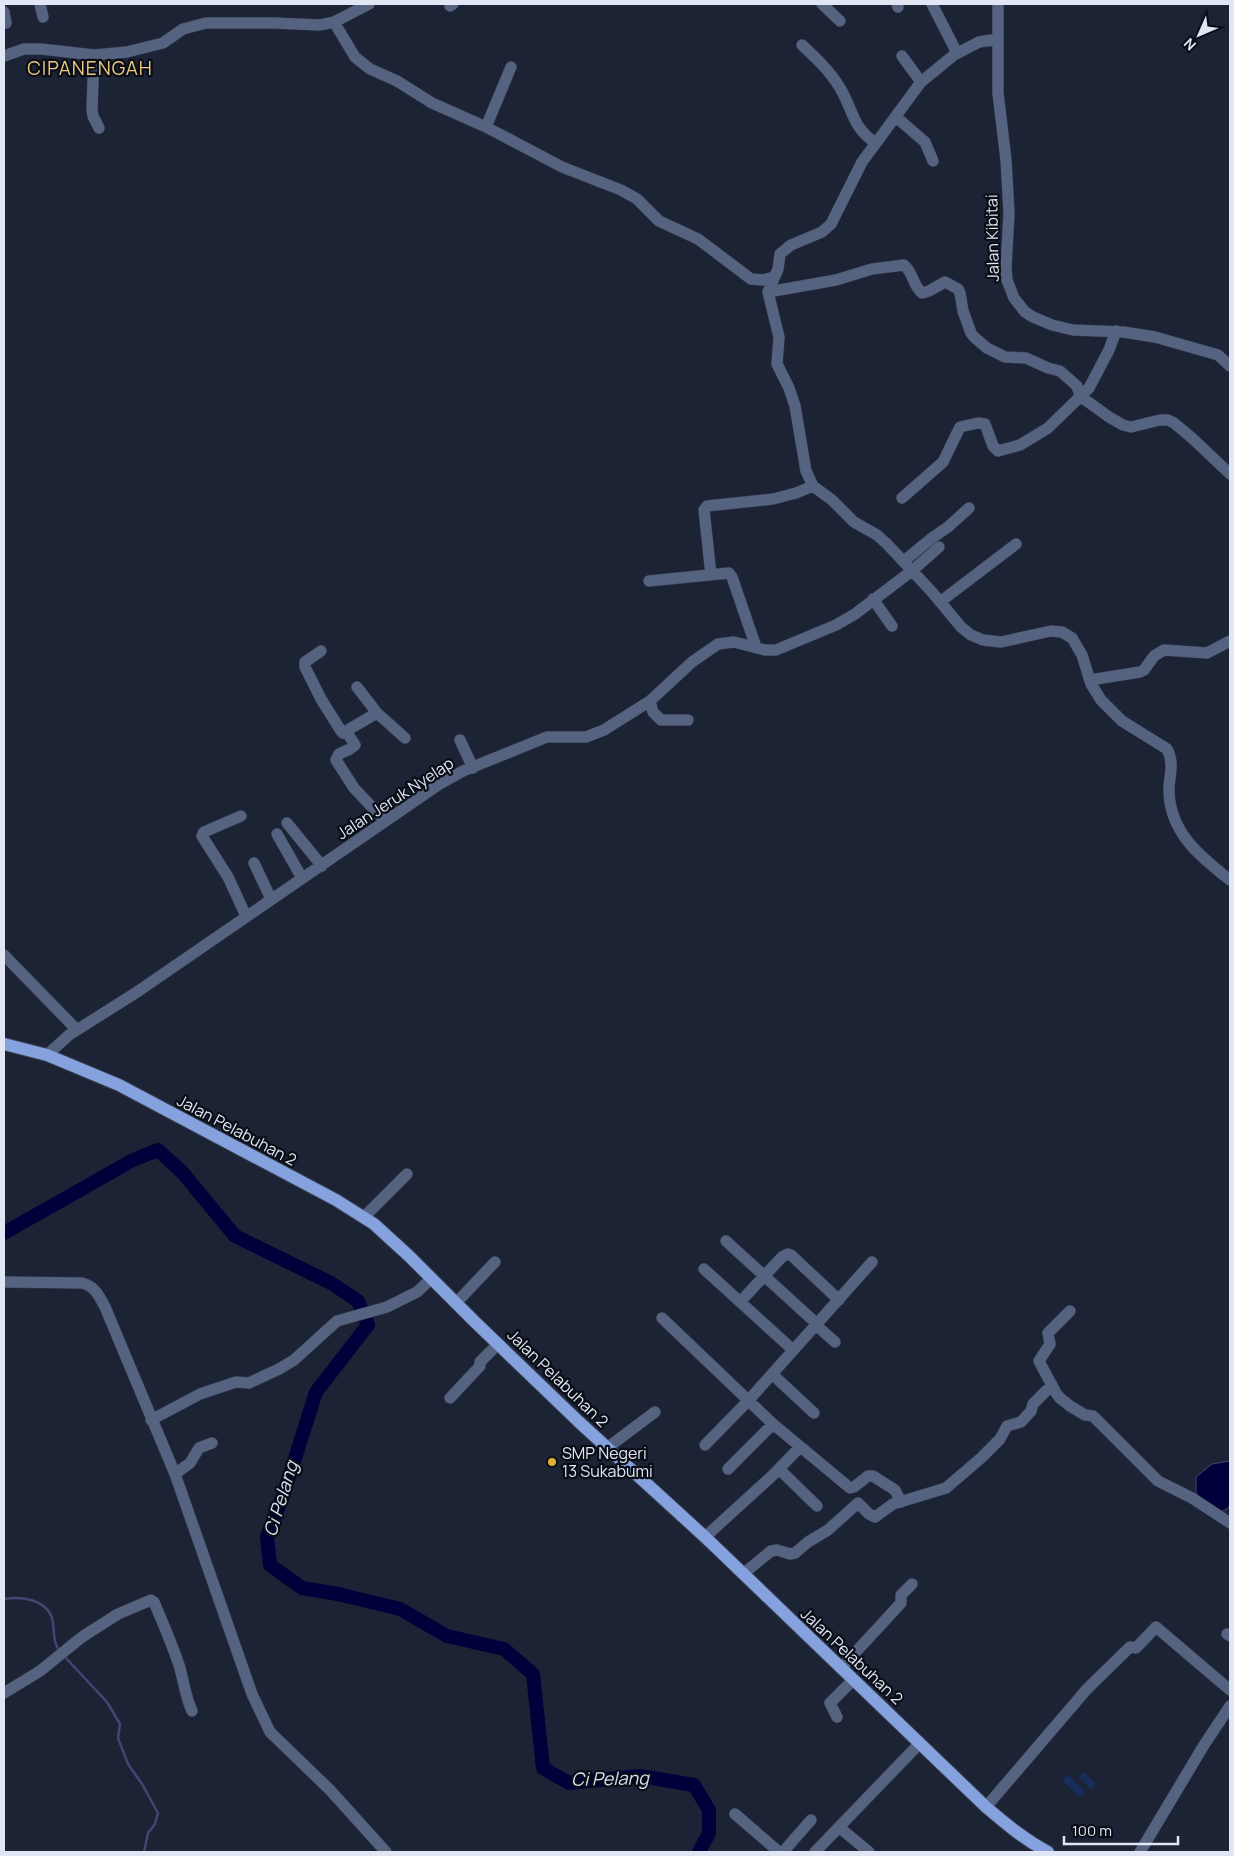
<svg xmlns="http://www.w3.org/2000/svg" width="1234" height="1856" font-family="Manrope,sans-serif">
<style>
.green{fill:#182d5b}
.water{fill:#00013b;stroke:#434672}
.lines{fill:none;stroke-linecap:round;stroke-linejoin:round}
.stream{stroke:#434672;stroke-width:2.5}
.river{stroke:#00013b;stroke-width:14}
.minor-casing{stroke:#373e50;stroke-width:12}
.major-casing{stroke:#373e50;stroke-width:14}
.minor{stroke:#556380;stroke-width:11}
.major{stroke:#85a2de;stroke-width:12}
.poi-dot{fill:#e3ae35;stroke:#090d15;stroke-width:2}
.labels{text-anchor:middle;stroke-width:4.5;stroke-linejoin:round;paint-order:stroke}
.street-label{font-size:16px;fill:#e0e6f3;stroke:#090d15}
.poi-label{font-size:16px;fill:#e0e6f3;stroke:#090d15;text-anchor:start}
.water-label{font-size:18px;font-style:italic;fill:#d9e2f5;stroke:#090d15}
.quarter-label{font-size:19px;letter-spacing:1px;fill:#edc880;stroke:#090d15}
</style>
<rect width="100%" height="100%" fill="#1b2335"/>
<path class="green" d="M1083,1772L1096,1783L1091,1789L1078,1777Z
M1067,1774L1086,1792L1080,1797L1062,1781Z"/>
<path class="water" d="M1230,1461V1505C1226,1511 1221,1512 1214,1511L1196,1493V1477L1212,1464Z"/>
<g class="lines">
<path class="stream" d="M4,1599C20,1596 46,1599 52,1618C55,1629 52,1642 60,1652
M64,1656L107,1702L120,1724L118,1738L128,1764L142,1784L158,1813L155,1824L148,1833L144,1852"/>
<path class="river" d="M4,1233L133,1160L158,1150L182,1172L235,1236L331,1283L358,1301L368,1325L316,1392L284,1493L267,1537L270,1565L302,1588L338,1594L400,1609L447,1636L504,1649L533,1674L543,1768L569,1783L640,1776L694,1785L709,1810V1833L699,1852"/>
<g class="minor-casing">
<path id="minor" d="M40,4L43,17
M822,4L840,21
M897,4L898,7
M932,4L957,53
M998,4V93L1006,160L1009,213L1006,268L1007,280L1014,298L1025,312L1033,317L1052,325L1073,330L1123,332L1155,337L1218,355L1230,366
M450,6L453,4
M4,12L6,23
M334,22L355,57L370,69L397,81L432,103L486,127L562,167L621,190L637,199L659,221L698,239L751,279L763,280L774,277
M998,39L979,42L954,55L921,82L862,162L831,224L822,232L791,245L780,254L778,269L768,292L779,337L777,364L789,388L795,406L806,471L813,486L832,500L854,522L877,535L887,544L932,592L961,627L971,635L983,640L1001,642L1051,631L1062,632L1072,638L1082,655L1091,684L1101,700L1122,721L1167,749C1174,761 1170,775 1169,787C1168,831 1199,856 1230,880
M802,45C816,58 830,71 840,88C853,109 852,128 876,143
M94,55L92,109L93,116L99,128
M4,56L24,49H41L94,55L127,52L163,43L183,29L206,23H273L320,25L334,22L369,4
M902,56L921,82
M896,117L925,142L933,161
M486,127L511,67
M768,292L836,280L872,269L904,265C913,272 913,286 922,293L929,291L945,282L958,289L960,293L963,311L971,333L974,337L987,348L1005,357L1026,358L1048,368L1060,371L1077,386L1080,396L1109,417L1123,425L1131,427L1160,420H1168L1174,423L1192,438L1230,474
M902,498L943,462L960,427L978,423L985,424L993,446L998,451L1020,445L1048,428L1089,388L1109,350L1116,331
M904,561L932,538L948,527L969,508
M711,575L704,510L707,506L773,499L796,493L813,486
M649,581L729,573L732,577L756,647
M873,599L892,626
M940,602L1016,544
M321,651L305,662V667L321,699L341,731L343,733L346,731L355,745L350,749L339,754L336,760L354,788L385,821
M1090,680L1140,672L1144,670L1154,656L1164,650L1207,653L1230,641
M357,687L377,713L405,738
M650,701L653,712L661,720H688
M346,731L377,713
M460,740L473,768
M241,816L204,832L202,836L228,877L246,916
M287,823L322,866
M277,834L302,878
M254,863L271,899
M4,955L77,1030
M47,1055L69,1035L137,992L438,785L463,771L547,737H586L604,730L650,701L692,662L718,644L734,642L765,650H776L836,625L855,614L913,570L939,547
M364,1217L407,1174
M726,1241L817,1324
M704,1269L793,1350
M4,1282L82,1283C95,1286 99,1296 105,1307L175,1474L252,1694L270,1732L330,1790L386,1852
M740,1302L782,1257L788,1254L791,1255L839,1300
M456,1303L495,1262
M1070,1311L1048,1333L1050,1344L1039,1361L1056,1393L1060,1398L1070,1406L1085,1415L1093,1416L1158,1481L1192,1498L1230,1523
M662,1318L773,1424L850,1488L854,1487L868,1476H873L895,1490L901,1502
M816,1325L835,1342
M772,1374L814,1413
M450,1398L480,1366V1362L498,1344
M151,1420L200,1394L236,1382L249,1383L279,1369L294,1360L337,1321L387,1307L417,1292L431,1279
M705,1445L748,1401L872,1262
M607,1448L655,1412
M728,1469L773,1424
M779,1469L817,1506
M175,1474L190,1463L199,1448L212,1443
M705,1537L773,1475L800,1447
M743,1574L771,1551L777,1550L790,1554L795,1553L808,1542L828,1530L858,1503L869,1514L875,1517L893,1504L946,1488L981,1458L1000,1439L1007,1426L1021,1422L1031,1411L1033,1404L1052,1385
M1227,1634L1230,1636
M841,1668L901,1603V1595L912,1584
M4,1693L40,1671L82,1637L118,1614L151,1600L154,1602C163,1623 172,1644 179,1665C184,1681 185,1696 192,1711
M837,1717L830,1703L853,1680
M986,1807L1087,1689L1130,1647L1136,1648L1156,1627L1230,1690
M735,1814L779,1852
M840,1828L869,1852
M783,1852L811,1820
M815,1852L920,1743
M1140,1852L1204,1745L1230,1706"/>
</g>
<g class="major-casing">
<path id="major" d="M4,1044L47,1055L119,1085L336,1200L374,1224L409,1256L474,1321L579,1422L705,1537L986,1807C1006,1824 1025,1840 1048,1852"/>
</g>
<use href="#minor" class="minor"/>
<use href="#major" class="major"/>
</g>
<circle class="poi-dot" cx="552" cy="1462" r="5"/>
<g class="labels">
<g class="street-label">
<text transform="translate(992 238) rotate(-91)" y="6">Jalan Kibitai</text>
<text transform="translate(395 798) rotate(-33)" y="6">Jalan Jeruk Nyelap</text>
<text transform="translate(237 1130) rotate(28)" y="6">Jalan Pelabuhan 2</text>
<text transform="translate(558 1378) rotate(44)" y="6">Jalan Pelabuhan 2</text>
<text transform="translate(852 1656) rotate(43)" y="6">Jalan Pelabuhan 2</text>
</g>
<g class="poi-label">
<text x="562" y="1459">SMP Negeri<tspan x="562" dy="18">13 Sukabumi</tspan></text>
</g>
<g class="water-label">
<text transform="translate(281 1499) rotate(-73)" y="6">Ci Pelang</text>
<text transform="translate(610 1779) rotate(-1)" y="6">Ci Pelang</text>
</g>
<g class="quarter-label">
<text x="90" y="75">CIPANENGAH</text>
</g>
</g>
<rect width="1234" height="1856" fill="none" stroke="#e0e6f3" stroke-width="10"/>
<g transform="translate(1199 35) rotate(225)" stroke="#090d15" stroke-width="4" paint-order="stroke">
<path d="M0-4L9 19L0 12L-9 19Z" fill="#e0e6f3"/>
<text y="-8" font-size="14" font-weight="bold" text-anchor="middle" fill="#e0e6f3">N</text>
</g>
<path d="M1064 1836v8h114v-8" fill="none" stroke="#e0e6f3" stroke-width="2.5"/>
<text x="1072" y="1836" font-size="15" fill="#e0e6f3" stroke="#090d15" stroke-width="4" paint-order="stroke">100 m</text>
</svg>
